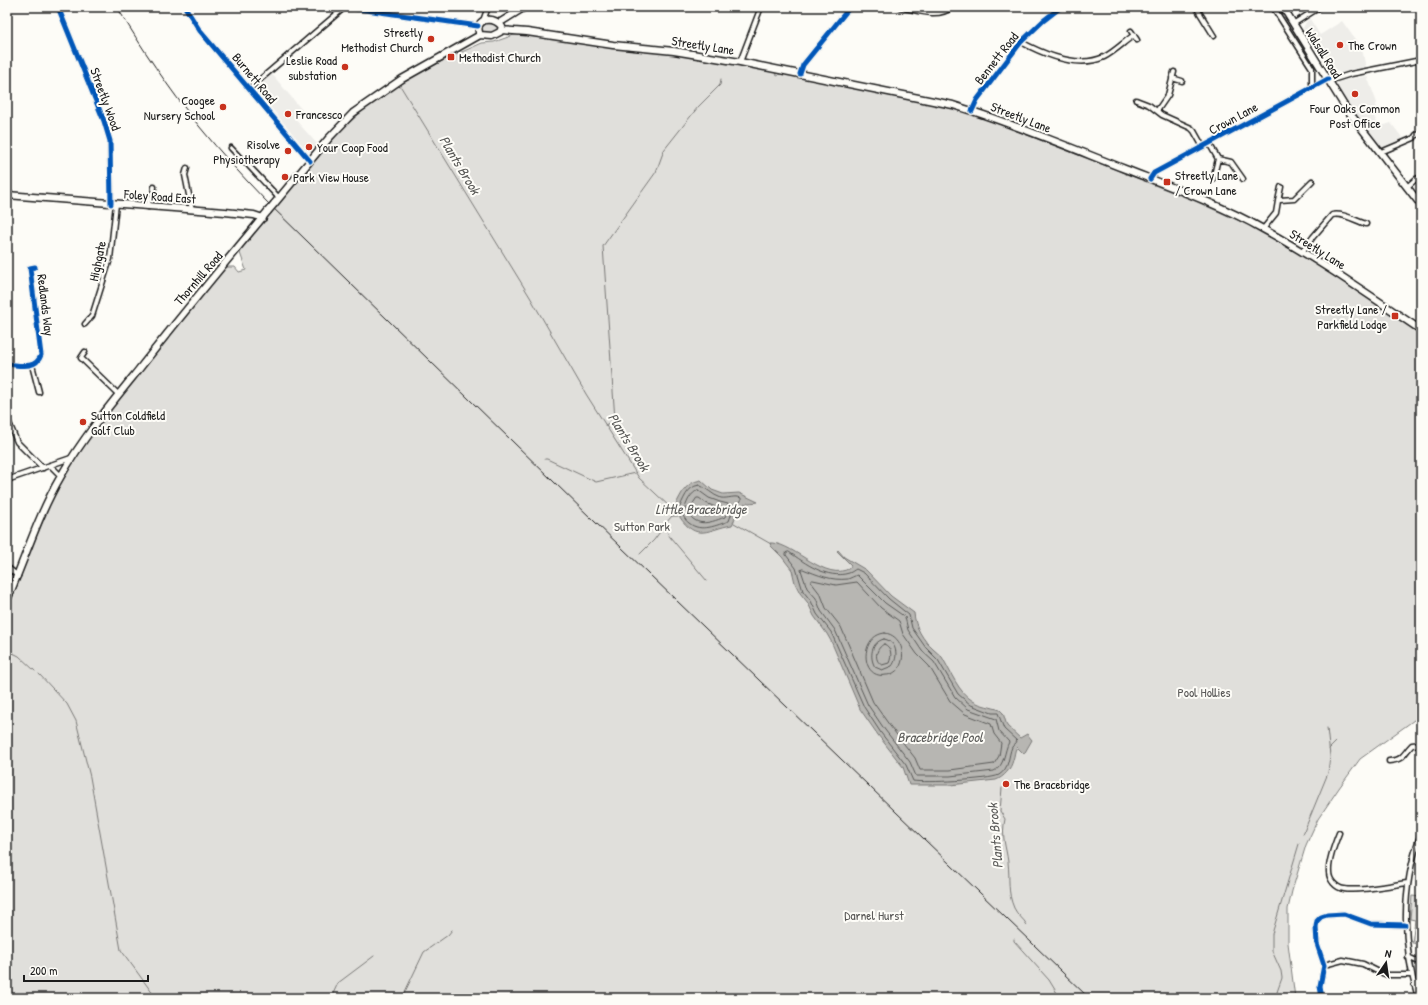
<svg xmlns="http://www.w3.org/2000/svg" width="1428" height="1005" font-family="'Patrick Hand',sans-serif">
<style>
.built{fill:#eeede9}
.green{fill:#e0dfdb;stroke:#7e7e7c}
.water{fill:#b7b6b2;stroke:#797876}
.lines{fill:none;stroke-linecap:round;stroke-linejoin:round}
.shore{stroke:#5a5a58;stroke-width:1}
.stream{stroke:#797876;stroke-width:1}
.street-casing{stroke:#1c1c1c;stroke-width:7}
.secondary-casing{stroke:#1c1c1c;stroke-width:9}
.primary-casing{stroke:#1c1c1c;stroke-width:9}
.street{stroke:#fdfcf7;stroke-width:4}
.secondary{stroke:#fdfcf7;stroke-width:6}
.primary{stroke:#fdfcf7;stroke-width:6}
.rail{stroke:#1c1c1c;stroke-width:1}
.secondary-bridge-casing{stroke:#1c1c1c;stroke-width:9;stroke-linecap:butt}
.secondary-bridge{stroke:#fdfcf7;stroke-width:6}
.cycleway-casing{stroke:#fdfcf7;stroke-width:8}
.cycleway{stroke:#0057b8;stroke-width:5}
.poi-dot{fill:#c8321e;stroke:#fdfcf7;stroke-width:1.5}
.labels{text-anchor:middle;stroke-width:4;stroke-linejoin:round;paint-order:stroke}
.poi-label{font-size:13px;fill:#1c1c1c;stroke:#fdfcf7;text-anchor:start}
.street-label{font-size:13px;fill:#1c1c1c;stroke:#fdfcf7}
.park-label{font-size:13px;fill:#575655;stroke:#fdfcf7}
.water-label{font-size:14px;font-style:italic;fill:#5a5a58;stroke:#fdfcf7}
</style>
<rect width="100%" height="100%" fill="#fdfcf7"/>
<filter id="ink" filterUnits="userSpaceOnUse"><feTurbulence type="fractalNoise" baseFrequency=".025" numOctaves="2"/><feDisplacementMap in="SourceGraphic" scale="8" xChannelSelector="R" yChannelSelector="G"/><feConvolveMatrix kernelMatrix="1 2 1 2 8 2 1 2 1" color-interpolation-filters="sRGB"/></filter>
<g filter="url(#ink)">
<path class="built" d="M1310,19L1320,35L1342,21L1362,49L1366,68L1341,73L1327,66L1303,28L1306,22Z
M272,74L302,110L293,117L319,146L311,153L303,146L257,91L258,87Z
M1367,76L1377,103L1376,105L1379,112L1374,116L1379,127L1391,123L1404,140L1403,142L1389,147L1382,148L1346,103L1334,85L1340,81Z"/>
<path class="green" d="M486,23C491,23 496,23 498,28C495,35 490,33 483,32L481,30L482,26Z
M526,34L674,54L775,72L776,75L778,76L780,73L804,78L952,108L997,123L1195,201L1262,231L1350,286L1421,333V715L1360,759L1339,788L1318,819L1306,845L1292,891L1288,909V943L1295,998H7V605L56,490L76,456L98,427L102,419L124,393L196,300L225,267H235L239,272L246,270L239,250L342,129L375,100L413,77L446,59L482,43L494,42L514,35Z
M1412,896L1421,897V944L1412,943L1415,920L1410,919Z"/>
<path class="water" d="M701,480L712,490L723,494L739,493L758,502C754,503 749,502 745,504C734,507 737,517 732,525C708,529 697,543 679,516H672V513L670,508L672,506H675C682,493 685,483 701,480Z
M772,543C795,544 826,583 850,568L851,565L837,551L838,550L844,557L866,570L891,596L914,613C915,627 923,640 933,649C936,652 939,654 942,657C951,672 958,692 973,701C981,706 992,707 1000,710L1003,713L1007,726L1020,738L1027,734L1032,740L1024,754L1017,747C1014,751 1015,755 1013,760C1011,769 1004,777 996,780L950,785H909L903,767L878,735L860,709L831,641L827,634L814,616L808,603L800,593L795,583L792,570L782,557L771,546L770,543Z"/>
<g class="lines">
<path class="shore" d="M699,485C707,488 712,495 721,498C728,499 735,495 741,498V501C733,505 732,513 729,521C717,525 701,533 689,523C684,520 684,514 678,512V510C684,500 686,487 699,485Z
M698,490L709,498L720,502L728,504L729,506L725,517C707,524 695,528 685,508C687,501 691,493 698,490Z
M697,498H699L706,503L720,509L721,512C709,517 698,520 691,507Z
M789,552C805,563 827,580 849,573C852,572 854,570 856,569L864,573L889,599L909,615L912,628L926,648L938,660L958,694L971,705L992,713H998L1004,729L1017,741C1016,744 1014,744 1012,747C1008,756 1010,768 999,775C989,780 925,783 913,781L906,765L881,733L864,707L831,632L817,614L811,601L803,591L796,568L786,555V553Z
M803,569C818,575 831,581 848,579C851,578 854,576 857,575L885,603L905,617L908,630L922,651L934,662L955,697L968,709L996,719L999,731L1009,742C1004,751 1005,766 994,771L950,776H916L910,762L885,730L868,705L835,630L821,611L816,598L807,588L801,570Z
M813,580L836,585L857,582L881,608L899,621L903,634L917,654L929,666L950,701L965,714L991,724L994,734L1001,743L999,756L994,764L950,770H920L915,758L890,726L873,702L841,627L826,608L821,595L811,582Z
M885,633C901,635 907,655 899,668C896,672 891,675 886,675C860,680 859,635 885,633Z
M884,639C897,641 899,657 892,666L882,670L875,667C869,657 871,642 884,639Z
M884,644C892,647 892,656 889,663L882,665C873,660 876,648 884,644Z"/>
<path class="stream" d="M401,87L530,297L586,394L639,478L671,508
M605,425L615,420L603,246L656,172L664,150L698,107L720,85L721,79
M545,459H547L596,482L635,473
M663,509L669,508
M666,523L672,516
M734,523L771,544
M664,526L670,537L707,581
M640,554L654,540L665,525
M7,650L19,656L35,671
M39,674L67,704L76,721L90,777L121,950L156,998
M1329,749L1337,741
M1002,788L1000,811L1005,819C1001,837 1006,846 1008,862C1010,879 1007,892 1014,908C1017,915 1024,919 1027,925
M1303,834L1328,773L1330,756L1327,728
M1014,939V941L1049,980L1060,998
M331,998L338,983L374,956
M402,998L424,952L448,935L452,930
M1278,998L1279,995L1277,992L1282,978L1281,971L1272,951V934L1299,844"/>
<g class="street-casing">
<path id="street" d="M58,7L104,121L110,141L111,204
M185,7L200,31L310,161
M345,7L478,26
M900,7C916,10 938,19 952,7
M1196,7L1214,36
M1273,7L1312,68V84L1313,87
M1386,8V7
M483,21L488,7
M1293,24L1320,7
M1131,31L1137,40
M1021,42C1045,55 1078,69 1104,57C1114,52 1124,42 1134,35
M740,62L761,7
M800,74L803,65L850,7
M1172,78L1182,81
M1329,81L1351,74L1421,60
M250,88L345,7
M1136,100L1149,105L1162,115L1191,128L1194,131L1203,147
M972,111L977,100L1021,42L1043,21L1061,7
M1157,111L1168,95L1174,72
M1209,143L1218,159L1213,179
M231,148L245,163
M1381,152L1414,138L1416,135L1421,134
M1218,159L1231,162L1243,179
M249,166L279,198
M187,168L185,175L192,210
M1150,179L1154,173L1328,79
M1407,187L1416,179L1421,177
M1278,201L1281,187
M148,207L149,199L153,196L154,187
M1263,229L1276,213L1278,201L1280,200L1294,199L1312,181
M1302,252L1313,237L1332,215C1342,212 1356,221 1366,224
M85,324L92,316L110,259L116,204
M85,352L81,358L118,394
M7,364C19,365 36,370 41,355L30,268L35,267
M32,365L39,392
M7,418L17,442L43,468
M50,465L61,476
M7,480L71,458
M7,567L18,576
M1389,761C1404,760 1403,754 1412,745L1421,744
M1339,833C1335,843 1328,861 1329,872C1329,880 1336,888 1344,889C1359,892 1391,885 1408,883
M1408,957L1421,963
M1324,965L1343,960L1363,964L1379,972L1388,975H1411
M1414,985L1421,981
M1322,998L1320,986L1324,965L1317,944L1316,927L1317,921L1321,917L1327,915L1344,914L1371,924L1405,925
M1410,998L1418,997
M1418,998C1402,943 1401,887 1421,833"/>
</g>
<g class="secondary-casing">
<path id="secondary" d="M485,20C492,19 498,21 502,27L500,32L492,36L480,35C477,28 478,23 485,20Z
M499,23L525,7
M501,30L527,32L613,45L674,51L740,62L953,105L972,111C1024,128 1074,149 1125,169C1171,187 1219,204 1263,229C1318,259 1369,295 1421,330
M7,195L225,212L254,215L263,218
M274,204L329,138L353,113L402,79L480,35
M7,600C25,559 38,515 61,476C82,439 110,405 136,373C179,318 223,265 268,211"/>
</g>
<g class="primary-casing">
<path id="primary" d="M1283,7L1345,107L1421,205"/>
</g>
<use href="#street" class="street"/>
<use href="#secondary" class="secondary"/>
<use href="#primary" class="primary"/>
<path class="rail" d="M117,7C142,48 168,88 199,126C220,152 243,177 266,201L594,521L1089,998"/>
<g class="secondary-bridge-casing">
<path id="secondary-bridge" d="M268,211L274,204"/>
</g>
<use href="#secondary-bridge" class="secondary-bridge"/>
<g class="cycleway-casing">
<path id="cycleway" d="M58,7L104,121L110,141L111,204
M185,7L200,31L310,161
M345,7L478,26
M800,74L803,65L850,7
M972,111L977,100L1021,42L1043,21L1061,7
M1150,179L1154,173L1328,79
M7,364C19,365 36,370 41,355L30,268L35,267
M1322,998L1320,986L1324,965L1317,944L1316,927L1317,921L1321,917L1327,915L1344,914L1371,924L1405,925"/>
</g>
<use href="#cycleway" class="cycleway"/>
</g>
</g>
<g class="poi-dot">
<circle cx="431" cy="39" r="4"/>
<circle cx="1340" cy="45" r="4"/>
<rect x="447" y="53" width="8" height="8" rx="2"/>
<circle cx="345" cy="67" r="4"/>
<circle cx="1355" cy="94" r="4"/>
<circle cx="223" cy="107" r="4"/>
<circle cx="288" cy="114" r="4"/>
<circle cx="309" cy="147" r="4"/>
<circle cx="288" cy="151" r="4"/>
<circle cx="285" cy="177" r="4"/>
<rect x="1163" y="178" width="8" height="8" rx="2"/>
<rect x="1391" y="312" width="8" height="8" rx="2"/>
<circle cx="83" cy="422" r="4"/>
<circle cx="1006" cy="784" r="4"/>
</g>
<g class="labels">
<g class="poi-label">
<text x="423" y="37" text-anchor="end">Streetly<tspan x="423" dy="15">Methodist Church</tspan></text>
<text x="1348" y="50">The Crown</text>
<text x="459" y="62">Methodist Church</text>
<text x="337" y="65" text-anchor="end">Leslie Road<tspan x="337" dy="15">substation</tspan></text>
<text x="215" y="105" text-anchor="end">Coogee<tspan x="215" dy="15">Nursery School</tspan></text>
<text x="1355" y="113" text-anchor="middle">Four Oaks Common<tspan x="1355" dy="15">Post Office</tspan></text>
<text x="296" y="119">Francesco</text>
<text x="280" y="149" text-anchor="end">Risolve<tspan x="280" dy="15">Physiotherapy</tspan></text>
<text x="317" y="152">Your Coop Food</text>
<text x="1175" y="180">Streetly Lane<tspan x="1175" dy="15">/ Crown Lane</tspan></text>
<text x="293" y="182">Park View House</text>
<text x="1387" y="314" text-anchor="end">Streetly Lane /<tspan x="1387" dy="15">Parkfield Lodge</tspan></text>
<text x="91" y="420">Sutton Coldfield<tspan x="91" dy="15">Golf Club</tspan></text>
<text x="1014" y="789">The Bracebridge</text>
</g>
<g class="street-label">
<text transform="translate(703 45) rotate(9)" y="5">Streetly Lane</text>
<text transform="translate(1324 53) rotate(58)" y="5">Walsall Road</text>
<text transform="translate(996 58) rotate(-52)" y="5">Bennett Road</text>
<text transform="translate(255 78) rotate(50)" y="5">Burnett Road</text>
<text transform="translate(106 99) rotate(70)" y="5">Streetly Wood</text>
<text transform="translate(1021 117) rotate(21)" y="5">Streetly Lane</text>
<text transform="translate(1233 118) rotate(-28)" y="5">Crown Lane</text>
<text transform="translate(160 196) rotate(4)" y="5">Foley Road East</text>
<text transform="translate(1318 249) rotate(32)" y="5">Streetly Lane</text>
<text transform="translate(97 261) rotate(-78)" y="5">Highgate</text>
<text transform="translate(198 278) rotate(-49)" y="5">Thornhill Road</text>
<text transform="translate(46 305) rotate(83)" y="5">Redlands Way</text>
</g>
<g class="park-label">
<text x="642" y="531">Sutton Park</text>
<text x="1204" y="697">Pool Hollies</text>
<text x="874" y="920">Darnel Hurst</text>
</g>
<g class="water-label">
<text transform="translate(460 165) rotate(59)" y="5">Plants Brook</text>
<text transform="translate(629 442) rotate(58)" y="5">Plants Brook</text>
<text x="701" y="514">Little Bracebridge</text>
<text x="940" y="742">Bracebridge Pool</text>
<text transform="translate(995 836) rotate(-95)" y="5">Plants Brook</text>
</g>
</g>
<rect width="1428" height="1005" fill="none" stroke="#fdfcf7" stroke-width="24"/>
<rect x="12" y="12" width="1404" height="981" fill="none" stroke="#1c1c1c" stroke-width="1.5" filter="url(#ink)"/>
<g transform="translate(1386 963) rotate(13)" stroke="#fdfcf7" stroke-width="3" paint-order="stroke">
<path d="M0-3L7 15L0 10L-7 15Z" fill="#1c1c1c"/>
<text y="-6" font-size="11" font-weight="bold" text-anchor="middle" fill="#1c1c1c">N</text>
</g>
<path d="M24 975v6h124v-6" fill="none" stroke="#1c1c1c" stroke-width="2"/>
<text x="30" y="975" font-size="12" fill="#1c1c1c" stroke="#fdfcf7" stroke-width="3" paint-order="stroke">200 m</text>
</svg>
